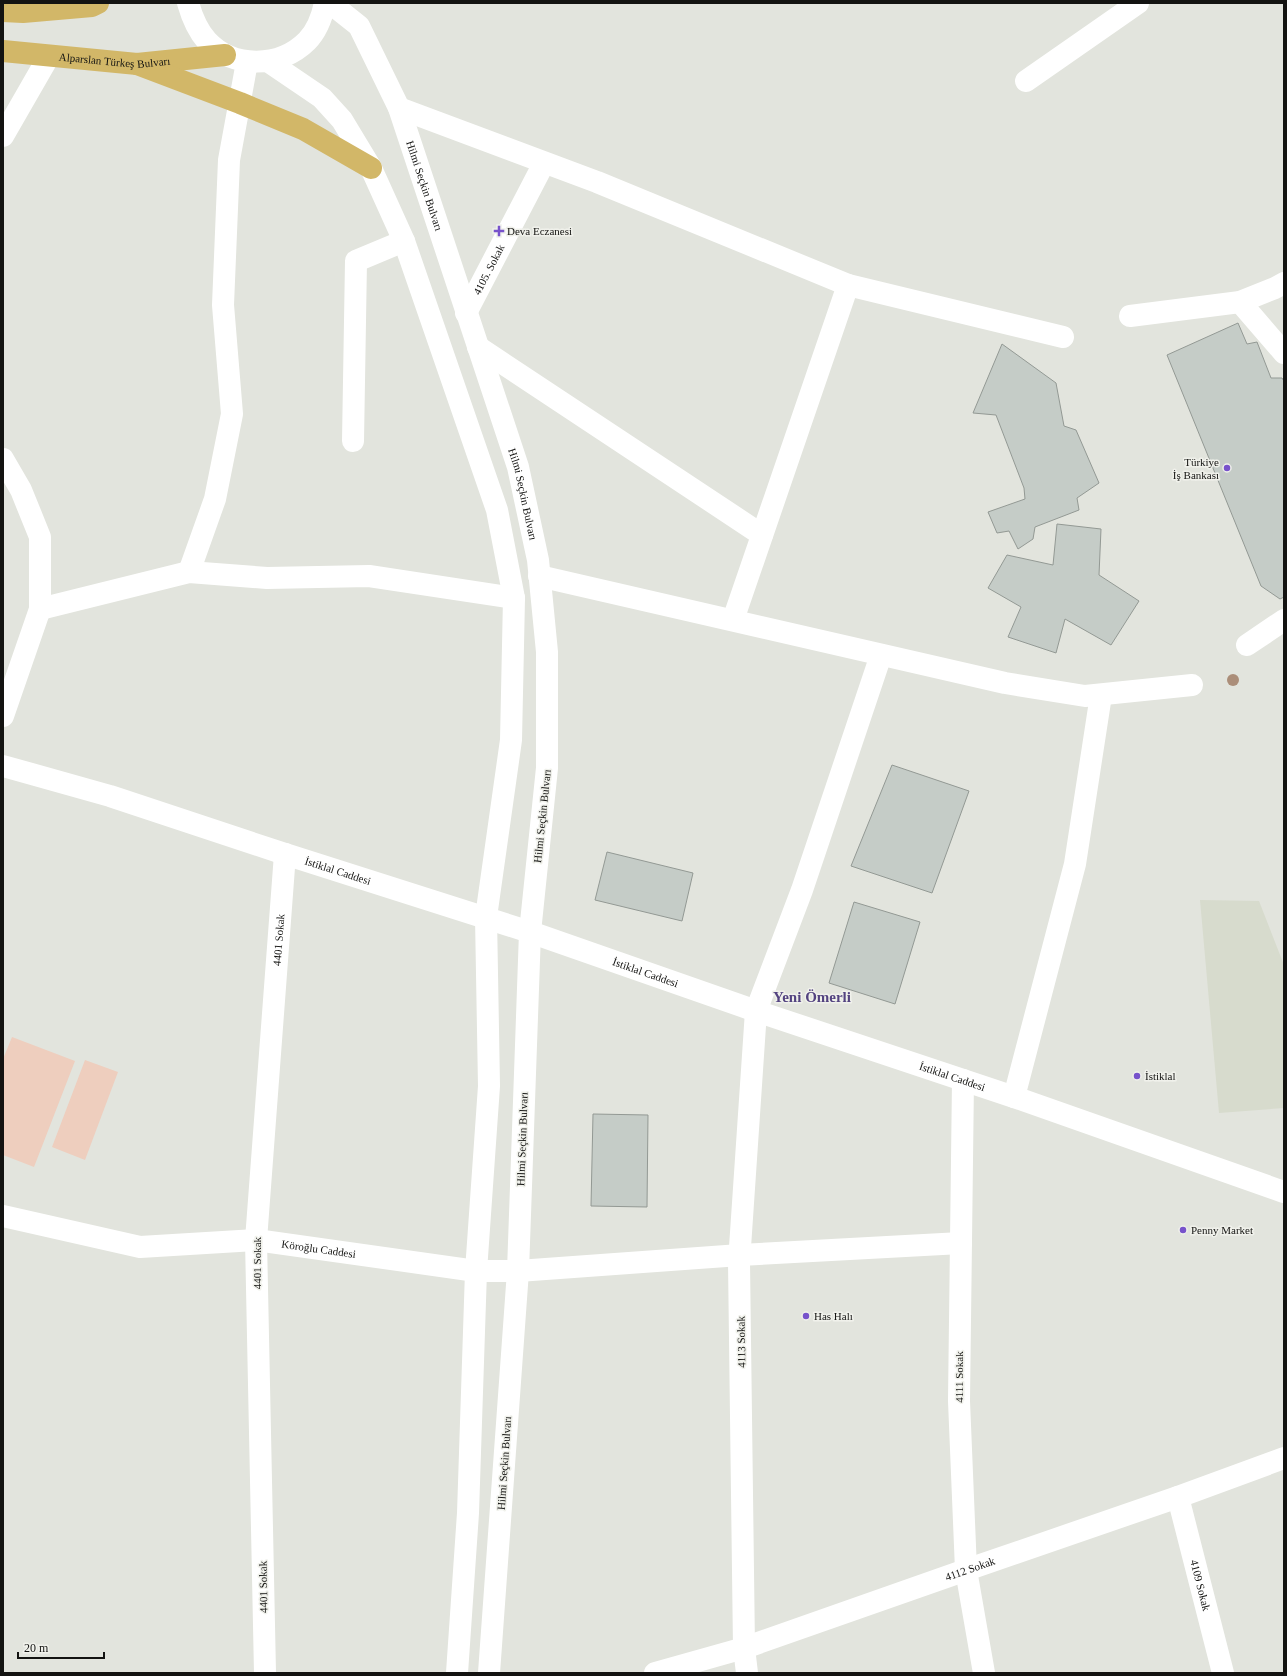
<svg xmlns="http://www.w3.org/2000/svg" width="1287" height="1676" font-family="Georgia,serif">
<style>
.built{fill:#d7dbcd}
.green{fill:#eecebe}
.building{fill:#c5ccc7;stroke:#939994}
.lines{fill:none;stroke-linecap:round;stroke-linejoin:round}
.minor{stroke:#fff;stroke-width:22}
.major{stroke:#d2b768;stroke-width:22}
.tree{fill:#ab8e79}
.poi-dot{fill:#7752cb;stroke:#f0f1eb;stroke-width:1.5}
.labels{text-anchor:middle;stroke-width:3;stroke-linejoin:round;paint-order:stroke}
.street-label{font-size:11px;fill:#131311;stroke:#f0f1eb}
.poi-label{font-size:11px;fill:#131311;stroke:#f0f1eb;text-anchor:start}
.district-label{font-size:15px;font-weight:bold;fill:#534380;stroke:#f0f1eb}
</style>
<rect width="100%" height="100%" fill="#e2e4dd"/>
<path class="built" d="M1200,900L1259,901L1284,965V1108L1219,1113Z"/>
<path class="green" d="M12,1037L75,1061L34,1167L3,1155V1059Z
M85,1060L118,1072L85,1160L52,1147Z"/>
<path class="building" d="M1238,323L1247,344L1257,342L1271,378H1282L1284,381V597L1280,599L1261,586L1167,355Z
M1002,344L1056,383L1064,426L1076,430L1099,483L1077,498L1079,510L1035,527L1033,539L1018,549L1009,531L997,533L988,512L1025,499L1024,488L996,415L973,413Z
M1057,524L1101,529L1099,575L1139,601L1111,645L1065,619L1056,653L1008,637L1021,607L988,588L1007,555L1053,565Z
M892,765L969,791L932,893L851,866Z
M607,852L693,873L682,921L595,900Z
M854,902L920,922L895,1004L829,983Z
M593,1114L648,1115L647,1207L591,1206Z"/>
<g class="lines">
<g class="minor">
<path d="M188,3C192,17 197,30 207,41C233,69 280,68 307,41C317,31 322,17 325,3"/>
<path id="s1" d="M330,3L359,26L399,108L518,467L538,560L547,652V768L530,932L518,1271L489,1673"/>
<path d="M269,62L322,98L342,120L371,168L404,241L497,510L514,598L511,740L486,917L489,1086L476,1271L468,1513L457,1673"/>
<path d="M1026,81L1138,3"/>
<path d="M399,108L597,182L848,285L1063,337"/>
<path d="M3,136L49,56"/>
<path d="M1240,302L1284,353"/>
<path id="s2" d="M466,313L544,163"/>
<path d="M1130,316L1240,302L1275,288L1284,283"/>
<path d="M478,347L762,535"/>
<path d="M353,441L356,261L404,241"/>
<path d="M3,459L21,490L40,537V609L3,716"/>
<path d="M189,572L215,499L232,414L223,305L229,160L247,62"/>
<path d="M539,576L1005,683L1085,696L1192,685"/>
<path d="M40,609L189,572L267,578L369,576L514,598"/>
<path d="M733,620L848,285"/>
<path d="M1247,645L1284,620"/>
<path id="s3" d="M3,766L110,796L285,854L530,932L756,1011L1014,1097L1284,1192"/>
<path d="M963,1080L959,1401L966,1570L984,1673"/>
<path d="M1014,1097L1075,864L1101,695"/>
<path id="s4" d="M3,1216L140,1247L256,1240L476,1271H518L740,1255L961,1243"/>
<path id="s5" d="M1178,1497L1223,1673"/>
<path id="s6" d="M265,1673L256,1240L285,854"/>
<path id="s7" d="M655,1673L744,1648L966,1570L1178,1497L1284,1458"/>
<path d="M747,1673L744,1648L739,1262L756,1011L802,890L881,655"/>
</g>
<g class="major">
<path d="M3,11L23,12L92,6L98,3"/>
<path id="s8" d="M3,51L137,64L225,55"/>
<path d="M137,64L240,103L303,129L371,168"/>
</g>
</g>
<circle class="tree" cx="1233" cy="680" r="6"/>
<g class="poi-dot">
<path d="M497 225h4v4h4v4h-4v4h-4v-4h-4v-4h4z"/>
<circle cx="1227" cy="468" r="4"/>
<circle cx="1137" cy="1076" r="4"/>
<circle cx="1183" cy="1230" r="4"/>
<circle cx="806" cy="1316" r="4"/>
</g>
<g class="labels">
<g class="street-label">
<text dy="4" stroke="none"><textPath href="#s8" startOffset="112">Alparslan Türkeş Bulvarı</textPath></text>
<text dy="4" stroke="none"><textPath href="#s1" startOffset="210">Hilmi Seçkin Bulvarı</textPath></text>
<text dy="4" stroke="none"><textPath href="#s2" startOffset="49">4105. Sokak</textPath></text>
<text dy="4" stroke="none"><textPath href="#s1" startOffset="534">Hilmi Seçkin Bulvarı</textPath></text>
<text transform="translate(542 816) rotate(-84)" y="4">Hilmi Seçkin Bulvarı</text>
<text dy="4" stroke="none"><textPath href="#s3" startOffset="351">İstiklal Caddesi</textPath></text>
<text dy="4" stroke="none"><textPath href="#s6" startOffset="734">4401 Sokak</textPath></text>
<text dy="4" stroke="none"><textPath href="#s3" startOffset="675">İstiklal Caddesi</textPath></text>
<text dy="4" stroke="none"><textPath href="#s3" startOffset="999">İstiklal Caddesi</textPath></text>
<text transform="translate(522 1139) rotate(-88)" y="4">Hilmi Seçkin Bulvarı</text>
<text dy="4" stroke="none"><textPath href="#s4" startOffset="320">Köroğlu Caddesi</textPath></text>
<text transform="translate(257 1263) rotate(-90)" y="4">4401 Sokak</text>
<text transform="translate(741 1342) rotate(-91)" y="4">4113 Sokak</text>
<text transform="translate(959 1377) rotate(-90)" y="4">4111 Sokak</text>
<text transform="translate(504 1463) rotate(-86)" y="4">Hilmi Seçkin Bulvarı</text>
<text dy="4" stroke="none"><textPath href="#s7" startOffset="332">4112 Sokak</textPath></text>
<text dy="4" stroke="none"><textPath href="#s5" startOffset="91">4109 Sokak</textPath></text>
<text transform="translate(263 1587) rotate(-91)" y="4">4401 Sokak</text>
</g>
<g class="poi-label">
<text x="507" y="235">Deva Eczanesi</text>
<text x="1219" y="466" text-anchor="end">Türkiye<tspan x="1219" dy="13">İş Bankası</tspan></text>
<text x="1145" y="1080">İstiklal</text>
<text x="1191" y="1234">Penny Market</text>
<text x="814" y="1320">Has Halı</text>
</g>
<g class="district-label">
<text x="812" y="1002">Yeni Ömerli</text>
</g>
</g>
<rect width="1287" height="1676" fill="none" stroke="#131311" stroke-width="8"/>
<path d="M18 1652v6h86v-6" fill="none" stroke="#131311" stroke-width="2"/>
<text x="24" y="1652" font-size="12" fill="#131311" stroke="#f0f1eb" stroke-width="3" paint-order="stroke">20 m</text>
</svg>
